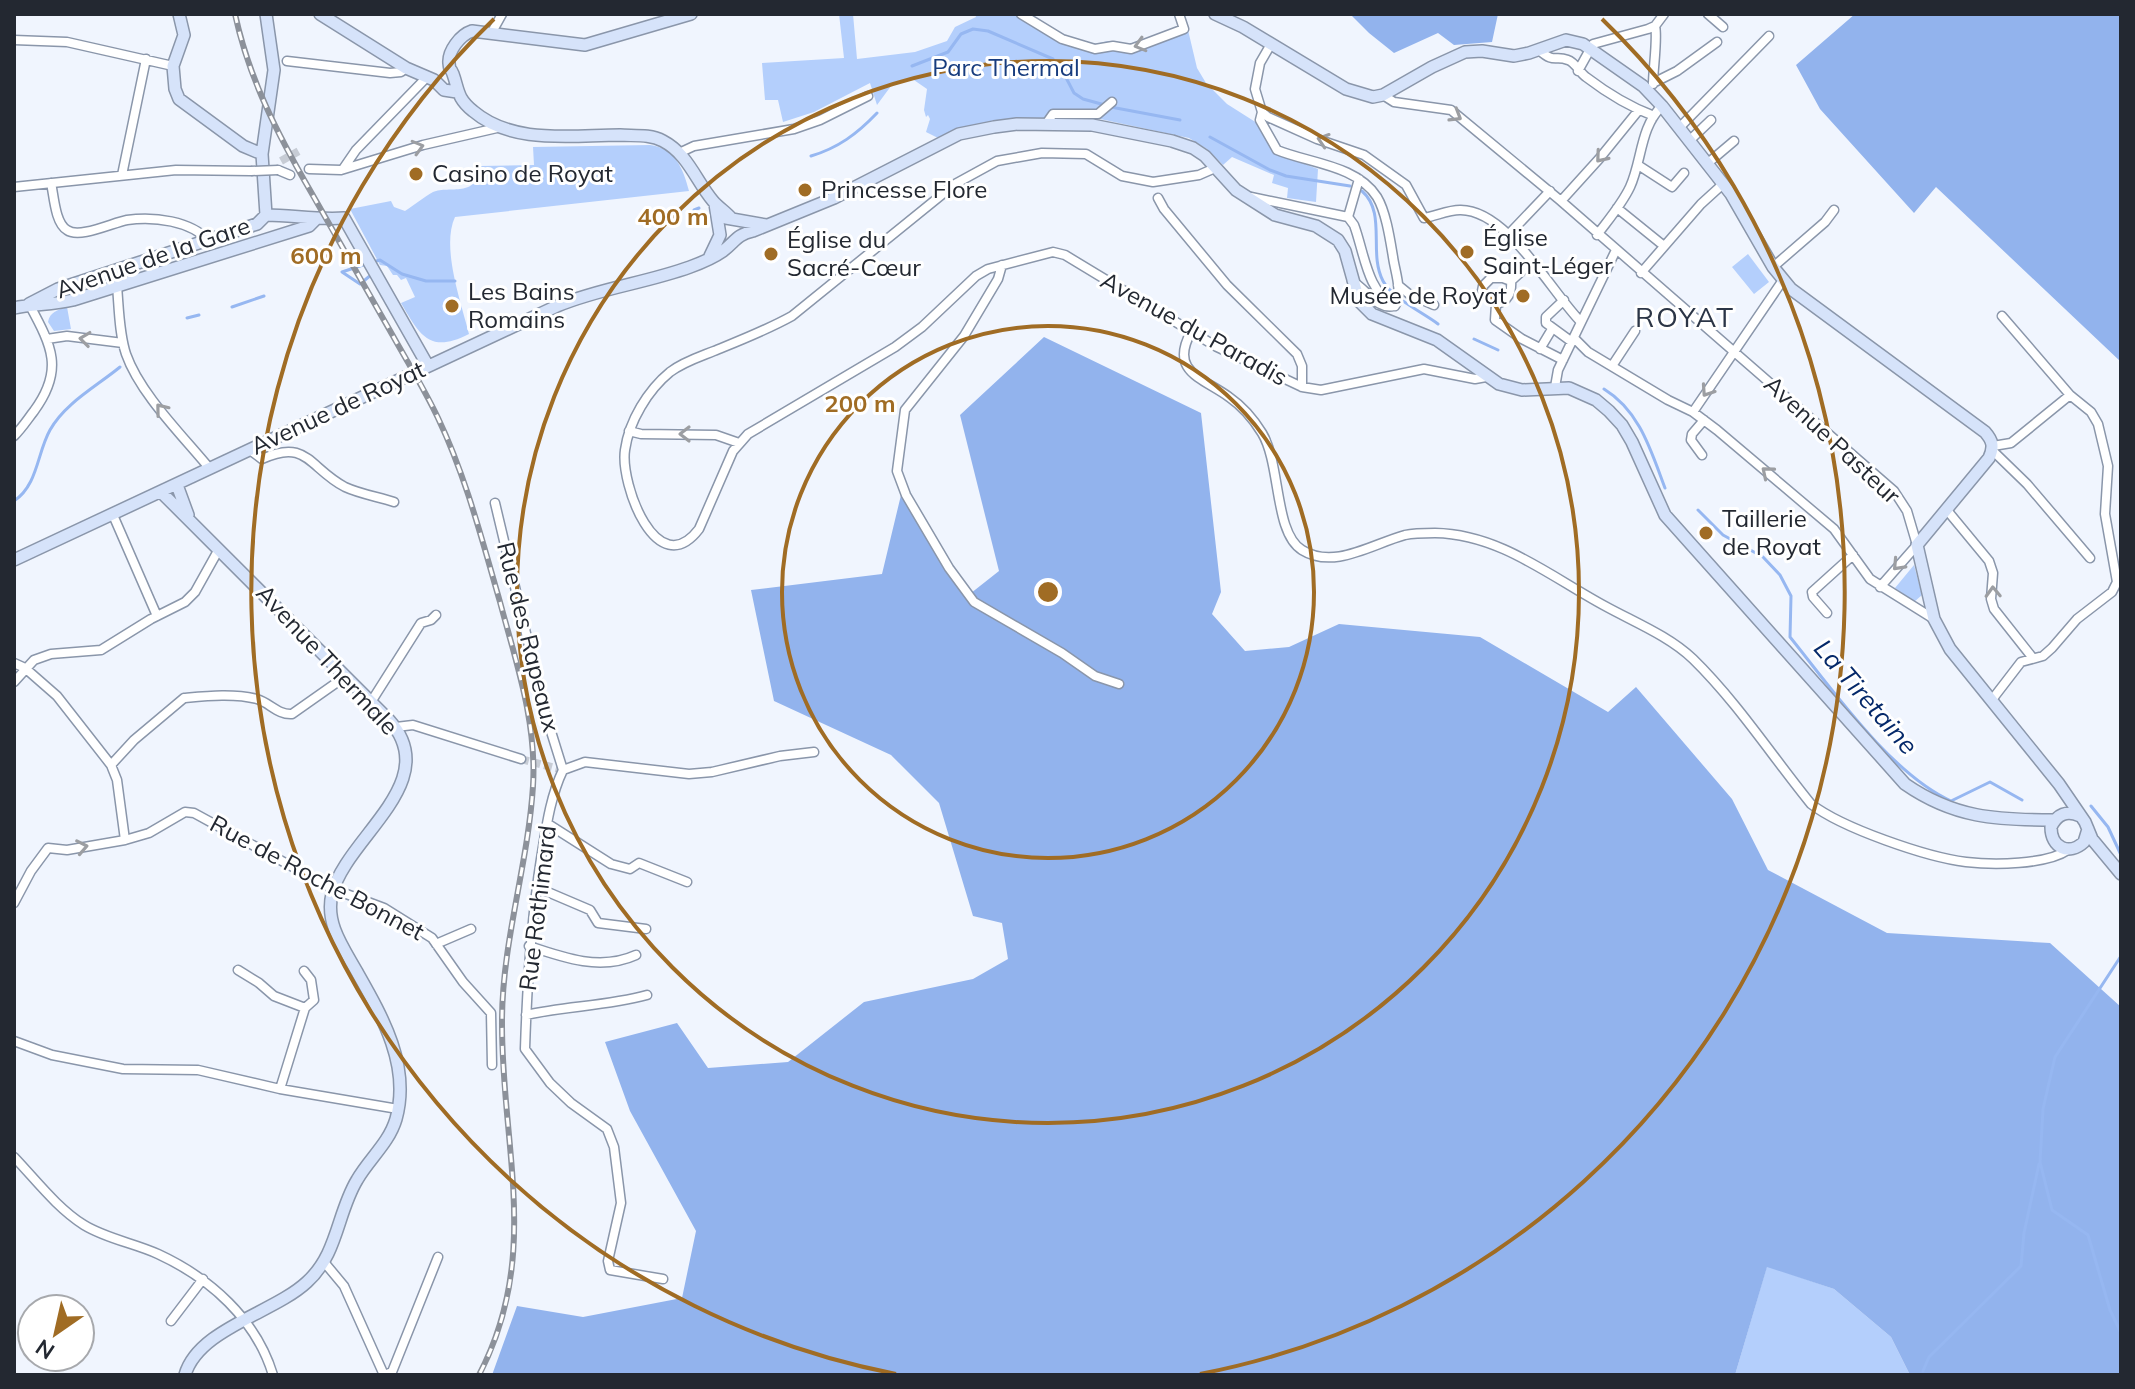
<svg xmlns="http://www.w3.org/2000/svg" width="2135" height="1389" font-family="Mulish,sans-serif">
<style>
.green{fill:#b4cffc}
.forest{fill:#92b3ed}
.lines{fill:none;stroke-linecap:round;stroke-linejoin:round}
.stream{stroke:#96b7f1;stroke-width:3}
.street-tunnel{stroke:#c7ccd5;stroke-width:8;stroke-dasharray:8 4;stroke-linecap:butt}
.street-casing{stroke:#8a96aa;stroke-width:11}
.secondary-casing{stroke:#8a96aa;stroke-width:14}
.street{stroke:#fff;stroke-width:8}
.secondary{stroke:#d6e3fa;stroke-width:11}
.rail-casing{stroke:#8c919a;stroke-width:6}
.rail{stroke:#fff;stroke-width:3;stroke-dasharray:9;stroke-linecap:butt}
.street-bridge-casing{stroke:#8a96aa;stroke-width:11;stroke-linecap:butt}
.street-bridge{stroke:#fff;stroke-width:8}
.oneway{stroke:#9c9ea2}
.ring{fill:none;stroke:#a06c24;stroke-width:4}
.poi-dot{fill:#a06c24;stroke:#fff;stroke-width:3}
.labels{text-anchor:middle;stroke-width:6;stroke-linejoin:round;paint-order:stroke}
.park-label{font-size:24px;fill:#173c7e;stroke:#fff}
.poi-label{font-size:24px;fill:#232831;stroke:#fff;text-anchor:start}
.street-label{font-size:24px;fill:#232831;stroke:#fff}
.water-label{font-size:26px;font-style:italic;fill:#05296a;stroke:#fff}
.quarter-label{font-size:28px;letter-spacing:2px;fill:#2b3546;stroke:#fff}
.centre{fill:#a06c24;stroke:#fff;stroke-width:4}
.ring-label{font-size:24px;text-anchor:middle;font-weight:bold;fill:#a06c24;stroke:#fff;stroke-width:6;stroke-linejoin:round;paint-order:stroke}
</style>
<rect width="100%" height="100%" fill="#f0f5fe"/>
<path class="green" d="M839,14H853L857,59L915,52L947,41L955,27L976,17L975,14H1029L1064,35L1095,44L1108,41L1131,47L1188,30L1197,68L1206,83L1227,104L1257,123L1273,152L1318,169L1316,202L1287,198L1288,188L1272,183L1274,175L1232,157L1223,165L1207,149L1189,138L1100,119L1052,117L984,126L938,138L926,132L930,119L928,115L926,117L924,110L927,89L911,78L891,86L877,105L870,83L814,112L783,122L778,100H765L762,63L844,58Z
M650,145C675,148 683,168 689,191L455,217C441,247 461,302 469,334C430,354 420,336 401,303L415,297L406,278L401,280L397,275H393L387,266L380,265L350,209L391,201L394,207L405,211C414,205 424,197 433,192C450,185 477,199 480,166L534,165L533,147Z
M1748,254L1769,282L1754,294L1732,267Z
M67,307L71,329L54,331L48,322C50,312 57,310 67,307Z
M1914,565L1922,595L1914,602L1895,588Z
M1767,1266L1834,1289L1891,1337L1910,1375H1735Z"/>
<path class="forest" d="M1350,14H1498L1492,42L1454,45L1438,33L1394,53L1369,33Z
M1855,14H2121V362L1936,187L1914,213L1820,109L1796,65Z
M1044,337L1201,413L1221,592L1212,614L1245,651L1289,647L1339,624L1480,637L1608,712L1636,687L1732,799L1768,870L1887,933L2050,943L2121,1007V1375H1910L1891,1337L1834,1289L1767,1267L1735,1375H492L517,1306L583,1317L682,1298L696,1231L630,1111L605,1042L677,1023L708,1068L788,1062L864,1002L973,979L1008,959L1002,923L973,916L939,803L891,755L774,701L751,590L882,574L901,495L966,597L999,571L960,415Z"/>
<g class="lines">
<path class="stream" d="M912,66L948,52L961,34L973,29L988,31L1053,59L1056,67L1062,70L1074,93L1083,99L1116,108L1180,120
M1210,137L1270,170L1286,176L1350,186
M811,156C838,148 857,134 877,113
M1362,191C1387,213 1368,253 1383,281C1392,298 1422,312 1438,324
M694,215V210L699,208
M373,262L380,260L402,274L426,281H455
M342,272L366,264
M342,272L360,284L371,275
M232,307L264,296
M187,318L199,315
M1474,339L1498,350
M1604,389C1640,411 1651,451 1665,488
M14,501C38,485 37,453 50,430C65,403 97,386 120,367
M1698,510L1723,535L1763,557L1780,575L1791,596L1790,637C1832,689 1890,773 1951,801L1990,782L2022,800
M2091,806L2108,827L2121,855
M2121,956L2055,1057L2043,1109L2040,1162L2052,1210L2088,1235L2110,1310L2121,1333
M1923,1371L1929,1357L2021,1266L2024,1233L2039,1164"/>
<path class="street-tunnel" d="M281,161L299,151
M521,759L563,770"/>
<g class="street-casing">
<path id="street" d="M1021,14L1062,39L1095,49L1113,46L1131,49L1184,29L1179,14
M1708,14L1723,27
M492,32L502,14
M14,40L67,42L173,66
M1271,44L1260,63L1255,89L1262,112L1260,120L1277,150C1308,163 1357,165 1377,197C1386,212 1390,239 1393,257C1395,272 1403,291 1395,306
M1539,50C1555,64 1554,55 1568,60C1575,62 1580,73 1586,77C1607,93 1630,107 1654,116
M287,61L390,73L401,72L406,68
M1578,71L1593,44L1648,29L1655,26L1664,14
M1653,83L1677,71L1717,42
M1653,84C1653,70 1658,37 1655,26
M1383,95L1394,102L1451,110L1561,201L1894,491L1907,511L1917,545L1880,587
M1262,112L1268,117L1317,139L1364,155L1406,185L1424,218C1436,216 1448,210 1460,210C1507,209 1552,293 1581,322
M1046,124L1053,114H1098L1112,102
M1680,127L1769,36
M1690,140L1711,120
M679,153L694,146L794,129L820,120L868,96
M1708,163L1734,141
M1638,165L1672,187L1684,173
M1215,168L1199,175L1153,182L1122,176L1086,154L1042,153L997,161L955,184L792,316C767,330 741,340 714,351C699,357 683,362 670,372C648,390 629,421 625,450C620,484 657,584 699,529L733,451L748,434L895,347L922,327L976,276L988,269L1053,252L1065,255L1217,347L1302,387L1321,390L1424,369L1475,379L1486,377
M309,169L341,170L423,145L497,128
M343,169L356,150L426,78
M278,170L290,175
M122,175L146,59
M51,183C54,196 55,223 67,230C79,239 112,223 127,220C154,216 191,221 209,241
M14,187L176,170L251,171
M1251,197L1348,217L1354,225C1364,251 1367,293 1395,306
M1158,198L1164,209L1227,285L1297,354L1302,366V387
M1561,201L1599,159L1638,111
M1617,208L1664,246
M1348,217L1359,179
M1508,235L1550,191
M1597,235C1609,219 1622,204 1630,187C1642,161 1640,127 1662,106
M1002,265L998,279L964,336L905,410L897,471L906,495L949,568L974,602L1062,653L1095,676L1119,684
M1773,267L1825,222L1834,210
M1641,273L1701,204L1723,184
M1352,281C1368,290 1376,310 1394,306
M1511,281L1503,278H1491L1483,286L1482,291L1496,304L1495,320L1522,339L1563,360
M1398,285L1409,294L1434,305
M117,286C119,308 119,333 126,354C140,394 183,436 210,469
M1564,300L1546,317V323L1572,342
M1496,304C1508,302 1512,292 1511,281L1533,261
M1191,332C1169,372 1203,378 1229,397C1242,406 1254,420 1262,433C1281,464 1274,533 1302,550C1334,570 1372,544 1405,535C1414,533 1425,533 1435,533C1500,534 1551,577 1605,606C1634,622 1669,636 1693,659C1737,702 1772,756 1811,804C1842,828 1926,857 1966,862C1993,865 2046,865 2068,850
M1574,338L1588,352L1668,400L1693,412L1717,430L1834,529L1870,579L1934,619
M47,339L67,336L123,343
M1540,349L1552,329
M1612,366L1635,331
M1555,387L1558,370L1616,250
M1693,412L1783,280
M629,431L641,434L716,435L739,443
M14,436C22,428 27,420 34,411C65,369 51,345 29,304
M1993,446L2011,443L2070,395
M250,450L262,459C307,438 309,468 345,487C360,494 379,497 394,502
M1993,451L2027,484L2090,558
M1702,455L1691,440L1692,434L1704,420
M495,503L544,709L563,770
M1946,509L1989,561L1993,573L1991,599L1994,609L2032,657
M113,515L157,616
M1827,613L1813,597L1812,592L1853,555
M14,663L25,668L57,696L111,765L117,780L125,840L149,833L185,812L194,813L333,889L384,908L432,938L463,982L491,1013L492,1065
M14,682L34,660L51,654L101,650L151,619L185,602L195,592L219,549
M1991,701L2021,662L2043,656L2052,648L2077,619L2112,592L2117,582L2105,514L2108,466L2098,424L2091,412L2070,395L2002,316
M371,702L421,623L431,620L436,615
M396,727L413,725L521,759
M111,765L134,740L184,698C206,696 234,693 257,699C270,703 278,715 292,714L346,676
M563,770C550,797 546,829 541,859C531,922 527,985 525,1049L550,1083L571,1103L607,1129L614,1147L621,1203L608,1261L610,1270L663,1279
M563,770L585,762L689,774L712,772L780,756L814,752
M548,824L611,864L630,869L639,863L687,882
M536,887L590,910L598,923L646,929
M14,903L31,871L48,848L67,850L125,840
M436,944L471,929
M529,946C564,958 601,971 636,955
M238,970L259,983L274,996L305,1008L280,1089
M304,971L311,980L314,1000L305,1008
M526,1015C566,1006 607,1006 647,995
M14,1041L52,1055L123,1069L198,1070L280,1089L398,1109
M14,1157C36,1180 57,1208 84,1225C107,1239 134,1243 158,1254C210,1278 256,1319 273,1375
M324,1262L344,1286L384,1375L392,1372L438,1257
M171,1321L203,1279"/>
</g>
<g class="secondary-casing">
<path id="secondary" d="M179,14L184,35L173,66L175,89L179,99L243,146L262,154
M320,14L406,68L434,80L444,90L457,92
M691,14L585,45L472,31C460,35 448,51 449,63C450,73 450,66 453,74C459,91 457,98 473,111C513,145 571,135 620,135C634,136 650,134 663,141C688,154 696,181 713,201C718,207 726,212 731,218
M1215,14L1243,27L1346,89L1373,97L1383,95L1432,67L1465,52L1482,51L1514,56L1529,53L1566,40L1583,44L1643,86L1662,106L1731,194L1773,267L1791,289L1985,432C1993,441 1994,447 1989,458L1917,545L1934,619L1950,649L2059,784L2085,822L2092,839L2121,874
M266,215C292,215 317,220 344,218L428,366
M726,218L766,225
M710,256L720,235L715,204
M29,304L58,289L257,224L266,215L262,154L274,70L266,14
M14,308C33,304 53,305 73,300L309,226L315,220
M177,485L188,515
M162,493L389,720C445,782 346,837 332,894C325,923 343,947 357,972C382,1016 411,1066 396,1119C389,1143 369,1159 357,1180C337,1213 338,1254 307,1282C274,1313 198,1329 185,1375
M14,560L557,306C600,288 646,283 690,267C701,263 713,258 723,251C736,241 736,235 753,231L834,198L959,134L994,127L1017,124L1092,125L1172,141L1193,148L1205,156L1236,190L1275,215L1316,226L1338,240L1345,251L1359,301L1372,314L1437,340L1499,384L1522,390L1569,388L1596,400L1609,411L1622,425L1632,442L1665,515L1905,784C1954,818 1996,820 2054,820
M2080,816C2067,810 2057,814 2051,827C2051,848 2069,856 2084,842L2088,829"/>
</g>
<use href="#street" class="street"/>
<use href="#secondary" class="secondary"/>
<g class="rail-casing">
<path id="rail" d="M235,14C249,79 278,135 311,192C338,240 366,288 393,336C408,363 425,390 438,418C466,477 482,540 500,602C516,662 537,723 533,786C528,865 502,942 502,1021C501,1146 542,1255 479,1375"/>
</g>
<use href="#rail" class="rail"/>
<g class="street-bridge-casing">
<path id="street-bridge" d="M251,171L278,170"/>
</g>
<use href="#street-bridge" class="street-bridge"/>
</g>
<defs><path id="oneway-chevron" d="M-2-3.5L2.5 0L-2 3.5" fill="none" stroke-width="1.6" stroke-linecap="round" stroke-linejoin="round" transform="scale(2)"/></defs>
<g class="oneway">
<use href="#oneway-chevron" transform="translate(1140 45) rotate(164)"/>
<use href="#oneway-chevron" transform="translate(1456 116) rotate(31)"/>
<use href="#oneway-chevron" transform="translate(1323 140) rotate(-162)"/>
<use href="#oneway-chevron" transform="translate(418 147) rotate(-16)"/>
<use href="#oneway-chevron" transform="translate(1601 157) rotate(130)"/>
<use href="#oneway-chevron" transform="translate(85 339) rotate(-173)"/>
<use href="#oneway-chevron" transform="translate(1707 391) rotate(124)"/>
<use href="#oneway-chevron" transform="translate(161 409) rotate(-129)"/>
<use href="#oneway-chevron" transform="translate(685 434) rotate(-180)"/>
<use href="#oneway-chevron" transform="translate(1767 472) rotate(-140)"/>
<use href="#oneway-chevron" transform="translate(1898 565) rotate(133)"/>
<use href="#oneway-chevron" transform="translate(1993 592) rotate(-92)"/>
<use href="#oneway-chevron" transform="translate(82 847) rotate(-11)"/>
</g>
<g class="ring">
<circle cx="1048" cy="592" r="266"/>
<circle cx="1048" cy="592" r="531"/>
<path d="M896 1374A797 797 0 0 1 494 19M1602 19A797 797 0 0 1 1200 1374"/>
</g>
<g class="poi-dot">
<circle cx="416" cy="174" r="8"/>
<circle cx="805" cy="190" r="8"/>
<circle cx="1467" cy="252" r="8"/>
<circle cx="771" cy="254" r="8"/>
<circle cx="1523" cy="296" r="8"/>
<circle cx="452" cy="306" r="8"/>
<circle cx="1706" cy="533" r="8"/>
</g>
<g class="labels">
<g class="park-label">
<text x="1006" y="76">Parc Thermal</text>
</g>
<g class="poi-label">
<text x="432" y="182">Casino de Royat</text>
<text x="821" y="198">Princesse Flore</text>
<text x="1483" y="246">Église<tspan x="1483" dy="28">Saint-Léger</tspan></text>
<text x="787" y="248">Église du<tspan x="787" dy="28">Sacré-Cœur</tspan></text>
<text x="468" y="300">Les Bains<tspan x="468" dy="28">Romains</tspan></text>
<text x="1507" y="304" text-anchor="end">Musée de Royat</text>
<text x="1722" y="527">Taillerie<tspan x="1722" dy="28">de Royat</tspan></text>
</g>
<g class="street-label">
<text transform="translate(153 258) rotate(-19)" y="8">Avenue de la Gare</text>
<text transform="translate(1194 329) rotate(29)" y="8">Avenue du Paradis</text>
<text transform="translate(338 408) rotate(-25)" y="8">Avenue de Royat</text>
<text transform="translate(1832 440) rotate(43)" y="8">Avenue Pasteur</text>
<text transform="translate(528 637) rotate(76)" y="8">Rue des Rapeaux</text>
<text transform="translate(327 660) rotate(47)" y="8">Avenue Thermale</text>
<text transform="translate(317 878) rotate(28)" y="8">Rue de Roche Bonnet</text>
<text transform="translate(538 908) rotate(-83)" y="8">Rue Rothimard</text>
</g>
<g class="water-label">
<text transform="translate(1866 697) rotate(49)" y="9">La Tiretaine</text>
</g>
<g class="quarter-label">
<text x="1685" y="327">ROYAT</text>
</g>
</g>
<circle cx="1048" cy="592" r="12" class="centre"/>
<g class="ring-label">
<text x="673" y="225">400 m</text>
<text x="326" y="264">600 m</text>
<text x="860" y="412">200 m</text>
</g>
<rect width="2135" height="1389" fill="none" stroke="#232831" stroke-width="32"/>
<g transform="translate(56 1333) rotate(214)"><circle r="38" fill="#ffffff" stroke="#a7a9ad" stroke-width="2"/>
<path d="M0-6L14 30L0 20L-14 30Z" fill="#a06c24"/>
<text y="-12" font-size="22" font-weight="bold" text-anchor="middle" fill="#232831">N</text>
</g>
</svg>
